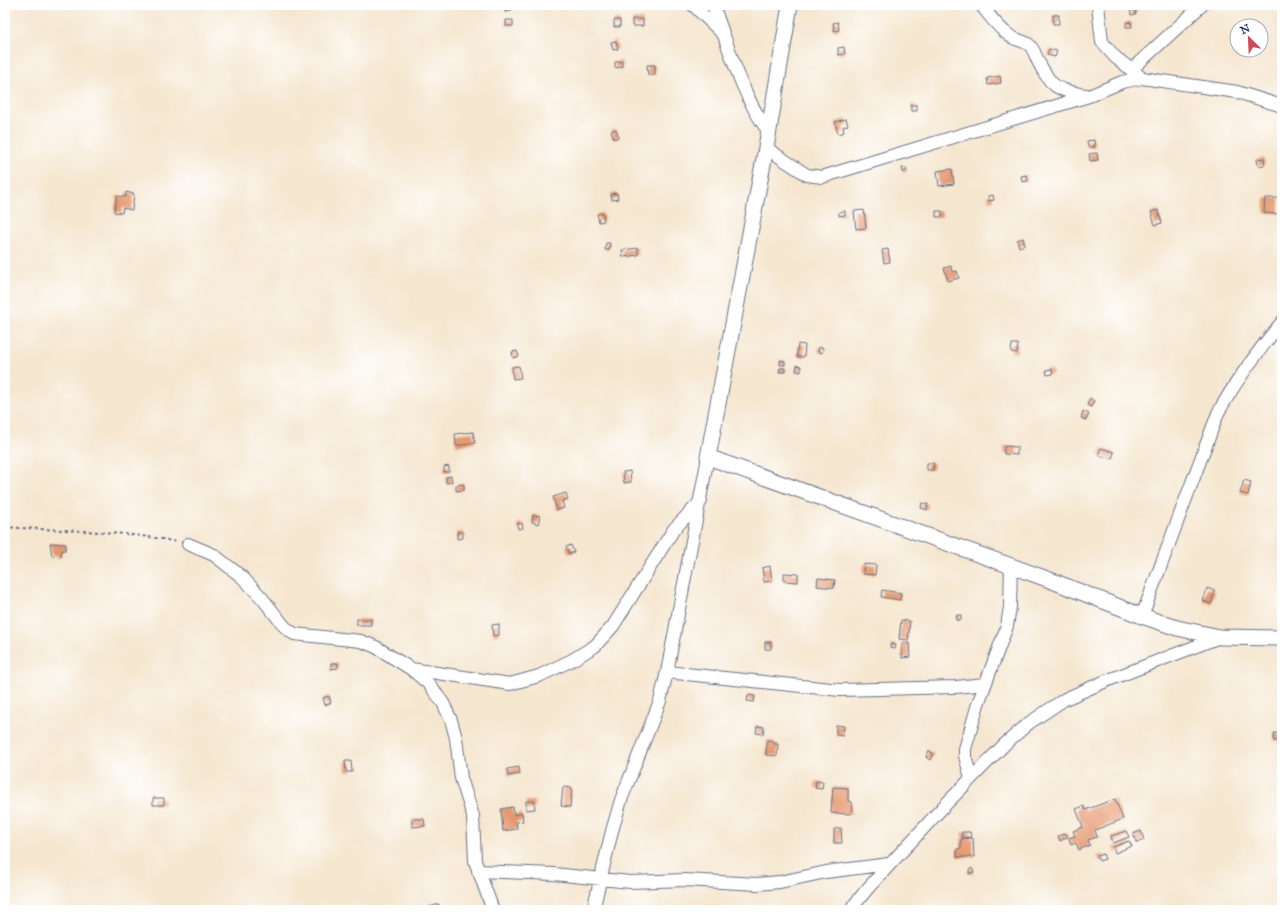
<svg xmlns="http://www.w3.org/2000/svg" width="1287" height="915" font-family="'IM FELL Great Primer',serif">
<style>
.building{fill:#e6986e}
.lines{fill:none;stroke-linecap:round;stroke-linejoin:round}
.minor-casing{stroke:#676f86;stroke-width:14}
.tertiary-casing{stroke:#676f86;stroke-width:17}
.path{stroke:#676f86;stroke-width:2;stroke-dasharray:3 3;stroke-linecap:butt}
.minor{stroke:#fff;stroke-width:12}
.tertiary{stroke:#fff;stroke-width:15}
</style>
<rect width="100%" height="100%" fill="#fff"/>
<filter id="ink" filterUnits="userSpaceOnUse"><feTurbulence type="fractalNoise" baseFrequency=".025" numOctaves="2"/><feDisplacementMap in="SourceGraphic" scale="8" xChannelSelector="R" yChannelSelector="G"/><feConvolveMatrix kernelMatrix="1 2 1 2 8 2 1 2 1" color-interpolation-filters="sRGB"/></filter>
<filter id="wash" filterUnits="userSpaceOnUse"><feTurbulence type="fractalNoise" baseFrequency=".012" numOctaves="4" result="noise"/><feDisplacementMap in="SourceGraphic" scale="16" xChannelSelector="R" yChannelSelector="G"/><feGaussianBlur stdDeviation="0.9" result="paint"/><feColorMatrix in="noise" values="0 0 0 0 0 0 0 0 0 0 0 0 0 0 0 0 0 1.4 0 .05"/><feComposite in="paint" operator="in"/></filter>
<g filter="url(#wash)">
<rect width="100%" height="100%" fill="#f5e6cf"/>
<g id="blocks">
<path class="building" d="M505,6H511V11L505,12Z
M1130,8H1136V14L1131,15Z
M1053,15H1059V24H1053Z
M632,19H643V26H632Z
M506,20H513V26H506Z
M614,20H620V27H614Z
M838,22L839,30L834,31L833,23Z
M1126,22H1131L1132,27H1126Z
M616,41L618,49L613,50L611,42Z
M844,47L845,54L838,55V48Z
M1049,49L1057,51L1055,57L1047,55Z
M622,61V67L615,68V62Z
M647,65H655V75H648Z
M1000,76L1001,83L988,85L987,78Z
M911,105H917V111H911Z
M846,119L848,125L843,127L844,132L838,134L835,122Z
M616,129L619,137L614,139L611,131Z
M1094,140L1095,147H1088L1087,141Z
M1097,153L1098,160L1090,161L1089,154Z
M1264,158L1265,165L1258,166L1257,159Z
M902,168H906L907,171L903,172Z
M952,169L954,184L939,186L937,171Z
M1027,175L1028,181L1022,182L1021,176Z
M126,192L134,194L132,210L123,208L122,213L114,212L117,196L126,197Z
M617,193L618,199L612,200L611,194Z
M993,195L994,200L989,201L988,196Z
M1265,198H1279V214L1264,213Z
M864,210L866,228L856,229L854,211Z
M1158,210L1162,223L1155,225L1151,212Z
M845,211V215L839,216V212Z
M936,211H942V217H936Z
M603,213L604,221L599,222L597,214Z
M1023,238L1025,245L1019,247L1017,240Z
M606,243H610L609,250H605Z
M638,248V255L623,257L622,250Z
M888,249L890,262L884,263L882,250Z
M951,266L952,272L957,271L959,278L948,281L944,268Z
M798,344L805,345L804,357H797Z
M1012,344H1018L1017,353L1011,352Z
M819,347L823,348L822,353L818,352Z
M517,351L519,356L513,358L512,352Z
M780,360L785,361V365H780Z
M797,365L801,366V372L796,371Z
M519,366L521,378L513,379L512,367Z
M780,368H785V372H779Z
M1052,369L1053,374L1047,375L1046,370Z
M1090,398L1094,401L1091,407L1087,405Z
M1083,411L1089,414L1086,420L1081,418Z
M473,432L475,443L456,446L455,434Z
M1004,446L1017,447V455L1004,454Z
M1101,448L1114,452L1112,459L1098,455Z
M927,463H934L933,470H927Z
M449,466V472H444V467Z
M630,471L631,482L624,483L623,472Z
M451,476L452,482L446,483V477Z
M1244,480L1251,482L1248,495L1240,493Z
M464,484V490L456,491V485Z
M566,493L568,499L562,501L564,508L557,510L553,497Z
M922,503L928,504L927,510L921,508Z
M533,515L540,516L538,524L532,522Z
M522,523L523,528L518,529L517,524Z
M457,532H463V538L457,539Z
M50,543L66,544L65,550H62L61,557L52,556Z
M571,545L574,552L569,554L566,547Z
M864,564L876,565L875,575L863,574Z
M770,566L772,581L764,582L762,568Z
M784,573L798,574V582L784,581Z
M818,578L835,580L834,588L817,586Z
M1207,588L1215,591L1211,604L1203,601Z
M882,590L901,593L900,600L881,597Z
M957,615H961V620H956Z
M357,619H371V625H357Z
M901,620L910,621L908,640L899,639Z
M499,624V635L493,636L492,625Z
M765,642H771V649H765Z
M902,643H909L910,657L902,658Z
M891,644L896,645L895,649L890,648Z
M331,663H338V668L331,669Z
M748,695L755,696L754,702L747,701Z
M329,696L331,703L325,705L323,698Z
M836,725L844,726L843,736L836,735Z
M757,726L764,727L763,734L756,733Z
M1274,733H1282V741H1274Z
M767,740L774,741V744H778L777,756L766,755Z
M929,751L934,754L930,760L926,757Z
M345,761H351L352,772H346Z
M519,767L520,774L508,776L507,769Z
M816,781L823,782L822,789L815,788Z
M563,787L572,788L570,807L561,806Z
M833,787L848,788V801L852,802L851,814L831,813Z
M153,798H164V805H153Z
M1115,799L1123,819L1095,830L1097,837L1088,840L1090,845L1079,850L1076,843L1071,845L1069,838L1075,836L1073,831L1083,827L1076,809L1084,806L1085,810Z
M526,801H534L535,809L526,810Z
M513,807L514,815L522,813L523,821L516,822L517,829L503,831L501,809Z
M412,819H424L425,826L412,827Z
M841,828L842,843H834V829Z
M1126,831L1129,837L1113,843L1111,836Z
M1141,831L1144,840L1137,843L1133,834Z
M962,832H970L971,837L962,838Z
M1066,833L1068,837L1060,841L1058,836Z
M973,838L974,857H957V849L961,848V839Z
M1129,841L1132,846L1115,853L1113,847Z
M1103,854L1105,859L1099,861L1097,856Z
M972,868L974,872L969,874V870Z
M439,904L441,910H425V908Z"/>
</g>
</g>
<g filter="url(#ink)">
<use href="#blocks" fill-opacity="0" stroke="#676f86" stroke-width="1"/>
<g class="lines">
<g class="minor-casing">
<path id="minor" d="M693,5L721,32
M713,5C728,45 743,99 769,132
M981,5C990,16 998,28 1010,36C1015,40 1022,40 1028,44C1033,47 1035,54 1037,59C1051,87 1055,90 1086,95
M1098,5L1102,42L1115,57L1142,78L1237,92L1282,106
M1131,70L1202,5
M766,148L807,175L822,177L1089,96L1122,82L1142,78
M188,544L214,555L242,577L262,598L285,627L294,634L361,641L376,647L411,669L510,684L539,676L572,660L595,646L613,626L674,529L701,501
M1142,616L1218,413C1236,380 1258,351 1282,322
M411,669L430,685L443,703L451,720L456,738L461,778L473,816L475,861L493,910
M667,672L840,690L956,687L985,684
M971,778L965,756V749L978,704L1007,626L1010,607L1011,566
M478,871L554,874L630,882L685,880L757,884L780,882L826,872L889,864
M593,910L612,831L621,800L660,701L667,672L708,457
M850,910L868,888L945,805L1005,744L1029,723L1065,699L1106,681L1220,637"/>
</g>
<g class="tertiary-casing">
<path id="tertiary" d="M790,5L766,148L708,457L1050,580L1142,616L1177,628L1220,637L1282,638"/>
</g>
<path class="path" d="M5,527C62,531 121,530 177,542"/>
<use href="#minor" class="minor"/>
<use href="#tertiary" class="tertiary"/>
</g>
</g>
<rect width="1287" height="915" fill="none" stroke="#fff" stroke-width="20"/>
<g transform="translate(1249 38) rotate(336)"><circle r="19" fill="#ffffff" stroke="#a4acbf"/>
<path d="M0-3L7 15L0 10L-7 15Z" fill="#d1495b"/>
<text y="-6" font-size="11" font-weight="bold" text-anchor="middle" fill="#1b2f5e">N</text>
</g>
</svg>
